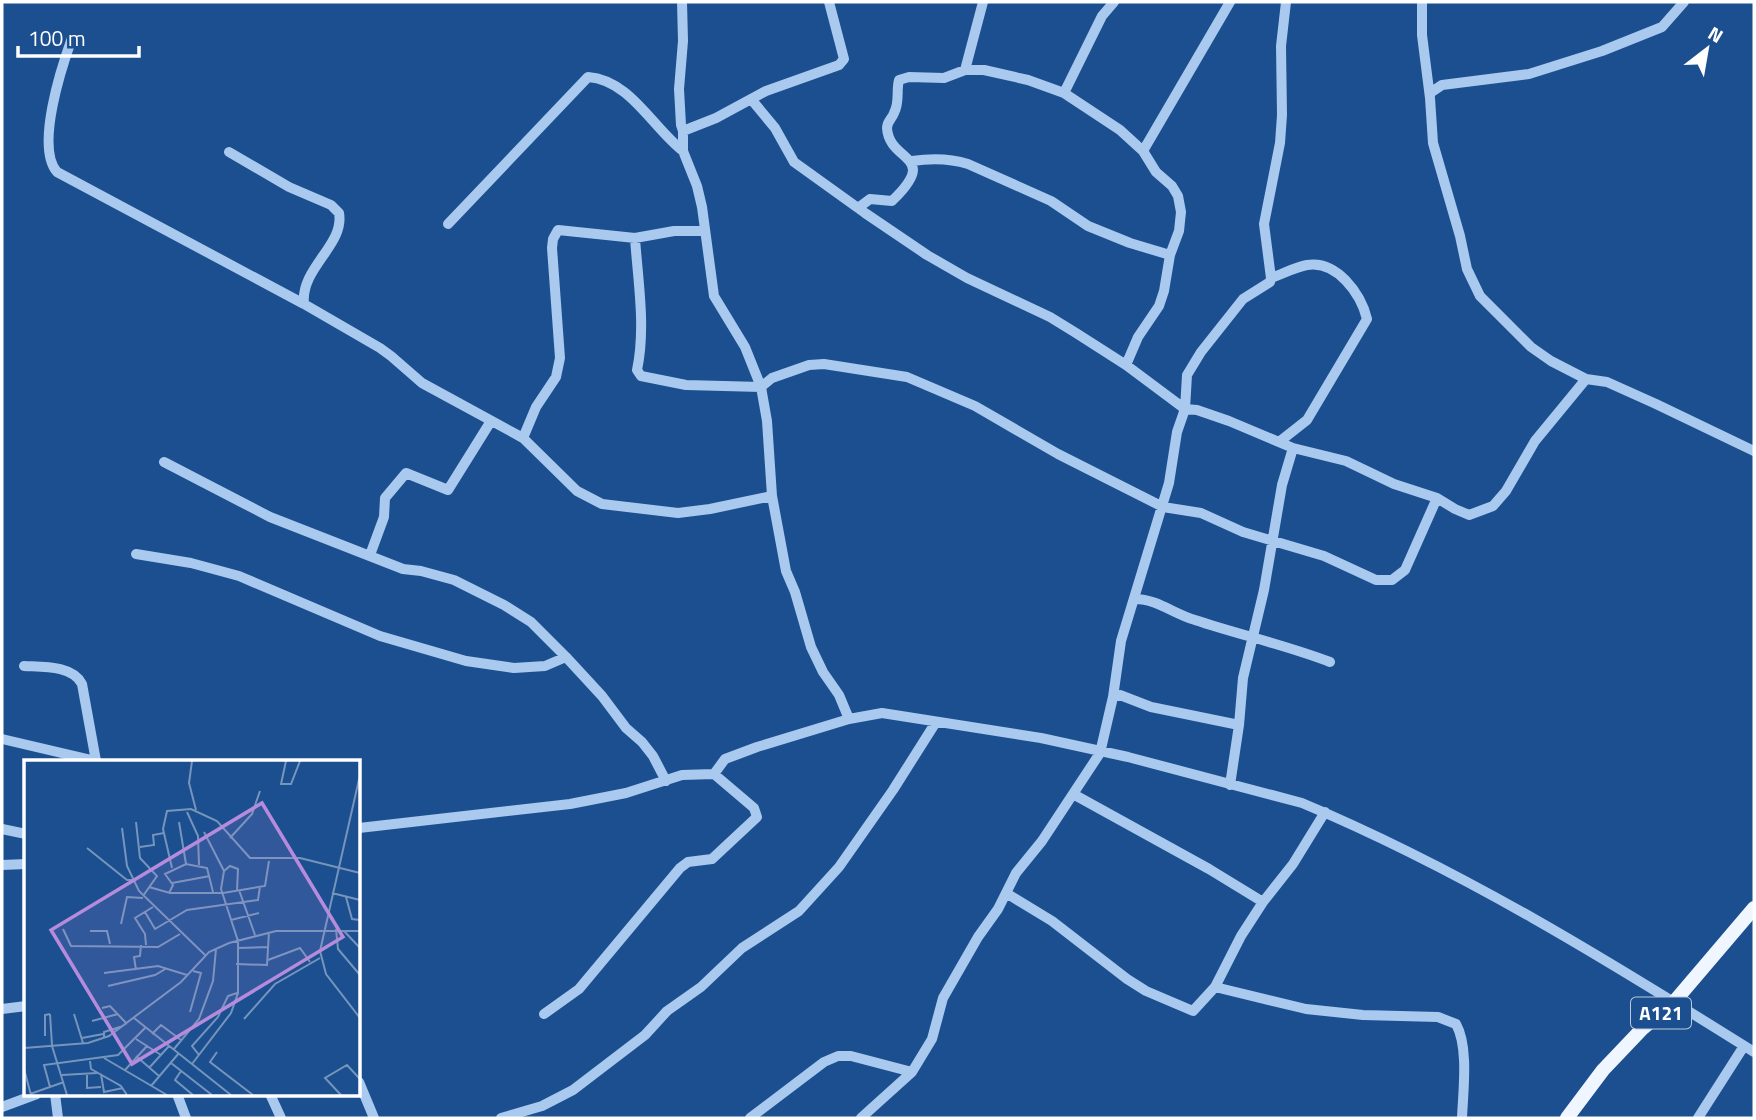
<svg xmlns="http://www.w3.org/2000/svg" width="1756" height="1120" font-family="'Titillium Web',sans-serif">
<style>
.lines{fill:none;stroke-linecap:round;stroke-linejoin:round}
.minor{stroke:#a9c9ee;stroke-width:10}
.major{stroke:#f0f6ff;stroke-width:14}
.labels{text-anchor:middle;stroke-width:5;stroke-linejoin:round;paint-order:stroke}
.shield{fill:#1b4f8f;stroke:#bbcadd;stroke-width:2}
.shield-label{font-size:19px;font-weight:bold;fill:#fff}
.inset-road{fill:none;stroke:#7695bc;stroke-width:2}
.view{fill:#b68bdc;fill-opacity:0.15;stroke:#b68bdc;stroke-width:3.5}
.inset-edge{fill:none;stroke:#fff;stroke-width:3.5}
</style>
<rect width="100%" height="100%" fill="#1b4f8f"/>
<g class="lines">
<path class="minor" d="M682,2L683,41L679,89L681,125L683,131V151L697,186L702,207L714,296L745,347L761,387L767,421L772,496L786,571L795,592L811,647L823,672L839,695L849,719
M1422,2V35L1430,98L1433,143L1460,236L1467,269L1480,296L1531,347L1551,361L1586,379L1607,382L1656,404L1754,451
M72,38C62,66 35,147 57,172L304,304L380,348L391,356L422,383L523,438L577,491L602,504L678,513L710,509L772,496
M965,70L983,2
M1064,93L1102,16L1114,2
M1430,93L1442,85L1529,74L1602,51L1662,27L1684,2
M751,99L775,128L794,162L865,213L927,255L967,278L1050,317L1076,333L1126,365L1185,409L1197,410L1229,421L1293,448L1346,461L1394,484L1437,498L1455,509L1469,515L1493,506L1506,491L1535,441L1586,379
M683,131L716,118L766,91L839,65L844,59L829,2
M1143,151L1230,2
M229,152L289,187L331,205L339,213C345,245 300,268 304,304
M912,161C932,158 949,158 968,164L1051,201L1088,226L1130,243L1170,255
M858,208L870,199L892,201C941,154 889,163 887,128C887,121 892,119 894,113C900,102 896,91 899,80L909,77L944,78L965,70H984L1028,80L1064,93L1120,130L1143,151L1156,172L1172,186L1178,196L1181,212L1179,231L1170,255L1164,291L1159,306L1138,337L1126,365
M448,224L588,77C630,80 652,127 683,151
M635,238C638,282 646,327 637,370L641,376L686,385L761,387L772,378L809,365L824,364L907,377L975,406L1058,454L1163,507L1201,513L1243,532L1324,556L1376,580H1392L1405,570L1437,498
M1271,278C1283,274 1295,267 1307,265C1337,260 1361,294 1367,319L1307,420L1279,442
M523,438L536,407L556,377L560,358L552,248L553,239L558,230L635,238L674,231H705
M164,462L270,517L403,569L421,571L454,580L504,605L531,622L566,657L602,696L626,728L642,742L653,756L666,781
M136,554L191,563L239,576L380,636L466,661L514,668L545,666L566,657
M370,555L384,517L385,498L406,473L448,490L491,421
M1135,599C1157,599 1174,614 1195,620C1240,635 1286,645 1330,662
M24,666C42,667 72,665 82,684L96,761
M1113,697L1120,695L1151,707L1239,725
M2,739L96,761
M1230,785L1239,725L1243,678L1264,590L1282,485L1293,448
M1073,794L1209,869L1263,902
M359,828L570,804L626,793L682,775L714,774L725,759L757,747L849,719L882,713L1041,738L1128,757L1302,803C1460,869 1609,961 1754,1052
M2,829L26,834
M2,865L26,864
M1006,893L1052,921L1127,979L1146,991L1193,1011L1215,987L1241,936L1263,902L1293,864L1325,812
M1215,987L1306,1009L1363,1015L1438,1017L1456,1024C1469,1047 1463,1092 1462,1118
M2,1009L26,1006
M544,1014L579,989L680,868L688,862L712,859L757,817L754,808L714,774
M359,1082L374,1118
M55,1094L58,1118
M177,1094L186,1118
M270,1094L281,1118
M2,1107L37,1094
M501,1118L542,1106L573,1090L645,1035L667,1011L701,987L742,948L799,911L839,867L893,790L936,722
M750,1118L824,1062L838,1056H851L912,1072
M861,1118L912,1072L932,1039L943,998L978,937L998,909L1016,873L1042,841L1100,753L1113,697L1121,641L1169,483L1177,432L1185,409L1187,375L1201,352L1243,299L1270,282L1271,278L1264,224L1280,143L1282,115L1281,46L1286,2
M1698,1118L1744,1046"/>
<path class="major" d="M1567,1118L1603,1070L1642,1029L1674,1002L1754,908"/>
</g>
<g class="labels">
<rect class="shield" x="1631" y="997.5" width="60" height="31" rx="5"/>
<g class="shield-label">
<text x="1661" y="1020">A121</text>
</g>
</g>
<g transform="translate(24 760)">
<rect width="336" height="336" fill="#1b4f8f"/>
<path class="inset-road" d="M168,1L165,23L172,50M262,1L257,24H267L276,1M336,15L296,191L302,214L336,258M163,52L174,76L175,105M112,62L116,98L133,116L119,136M155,62L162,104M98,68L103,106L115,131L181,195M206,78L228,54L236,31M116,87L130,85L129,75L140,73M63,88L103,120H109M148,108L139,69L143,51L167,49L193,61L226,98H276L336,113M200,111L206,106L214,109L213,131M148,123L186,116M125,127L146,133H199L241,126L245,101M215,130L231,175M145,133L149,125L141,114L162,104L183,108L189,132M308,133L336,140M322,137L328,159L336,160M121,152L131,169L163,150L234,140L236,126M207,160L235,153M97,164L103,137L119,138M39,169L47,186L134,187L156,174M312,169L314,189L336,215M66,171H83L86,184M320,171L336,188M122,185L121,174L111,158L129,147M213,188L244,187M244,200L276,188L286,202M212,204L243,205L245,172M112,210L110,197L116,196L117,185M80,213L134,206L163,215M84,226L131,215L143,208M78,248L86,246L103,264M166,252L177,213L169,211M26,254L28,285M50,254L59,283M110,258L207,335M220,259L251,224L296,198M68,261L94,254M128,274L137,265L157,280M21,276V255L26,254M58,278L79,274M80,278V272L99,266M112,279L137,295M28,286L43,335M0,288L64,283L85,276L157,222L185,192L205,183L252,171H336M150,289L175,259L189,221L192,189M193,292L186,302L229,335M175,295L168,286L194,257L204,236L213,233M112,296L135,316M80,298L143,335M66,301L67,309L97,326L103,335M147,303L188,335M168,304L207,253L214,233V181L197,129L200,111L180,72M125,308L145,286M0,309L7,335M101,310L123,286M157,311L151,320L169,335M63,314V328L77,327M77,314L80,332L99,328M38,315L73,313M127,326L155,293M26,327L20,305L94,295L121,268M6,334L40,322M317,335L301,318L323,305L336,319"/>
<path class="view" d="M238,43L319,177L108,304L27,170Z"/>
<rect width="336" height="336" class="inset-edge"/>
</g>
<rect width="1756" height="1120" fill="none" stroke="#ffffff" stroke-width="7"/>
<g transform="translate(1707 49) rotate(31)" stroke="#1b4f8f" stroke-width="5" paint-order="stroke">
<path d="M0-5L12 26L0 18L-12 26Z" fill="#ffffff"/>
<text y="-10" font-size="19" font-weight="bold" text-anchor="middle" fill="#ffffff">N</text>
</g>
<path d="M18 46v10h121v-10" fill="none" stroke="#ffffff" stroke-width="3.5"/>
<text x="28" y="46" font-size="21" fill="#ffffff" stroke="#1b4f8f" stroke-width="5" paint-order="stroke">100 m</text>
</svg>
